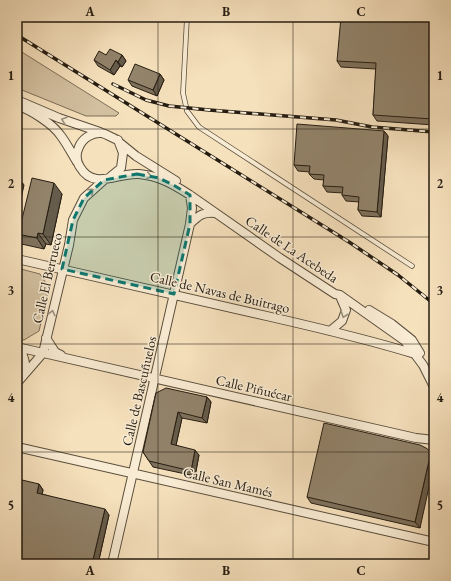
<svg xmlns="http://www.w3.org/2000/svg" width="451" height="581" font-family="'EB Garamond',serif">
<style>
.green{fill:#d3c0a0;stroke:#7c6e59}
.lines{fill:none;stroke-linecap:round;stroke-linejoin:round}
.service-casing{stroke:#5a4e3d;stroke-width:5.5}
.minor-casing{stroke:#5a4e3d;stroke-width:10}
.service{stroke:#f9ecd4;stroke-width:4}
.minor{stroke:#f9ecd4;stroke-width:8}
.rail-casing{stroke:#261d12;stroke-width:3.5}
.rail{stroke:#f9ecd4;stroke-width:2;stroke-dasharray:6;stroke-linecap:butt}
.wall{fill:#7e715c;stroke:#261d12}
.shaded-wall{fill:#665c4b;stroke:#261d12}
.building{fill:#92836b;stroke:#261d12}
.oneway{stroke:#9a8f7d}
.marked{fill:#0f766e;fill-opacity:0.2;stroke:#0f766e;stroke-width:3;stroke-dasharray:8 5;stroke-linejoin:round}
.grid{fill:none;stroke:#261d12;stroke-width:1;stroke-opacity:0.55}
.labels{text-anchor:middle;stroke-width:3;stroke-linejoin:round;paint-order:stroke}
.street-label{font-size:14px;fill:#261d12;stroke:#f9ecd4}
.neatline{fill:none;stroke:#261d12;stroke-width:1.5}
.grid-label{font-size:13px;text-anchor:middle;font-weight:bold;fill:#261d12}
</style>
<rect width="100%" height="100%" fill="#f6e1bd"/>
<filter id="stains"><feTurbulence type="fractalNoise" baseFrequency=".005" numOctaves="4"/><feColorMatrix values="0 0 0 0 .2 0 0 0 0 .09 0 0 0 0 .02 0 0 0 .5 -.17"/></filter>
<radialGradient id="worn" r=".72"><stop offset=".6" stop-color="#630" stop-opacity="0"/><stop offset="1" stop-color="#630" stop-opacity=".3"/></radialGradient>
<path class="green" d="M17,49L119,113L116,116H86L17,88Z
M17,268L40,274L49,288L39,331L24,340L17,339Z"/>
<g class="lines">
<g class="service-casing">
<path id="service" d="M187,17L183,93L187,111L199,127L412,266"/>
</g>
<g class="minor-casing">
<path id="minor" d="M17,100L59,118L100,132
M18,106C31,110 53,124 61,136C67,144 72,154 77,162
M120,143L136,156L176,181
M110,177L121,168L123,153L118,140C114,139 105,133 101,133C92,132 82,139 79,147C76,153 76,161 80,167C94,191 118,172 139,174C159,176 173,184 190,195L280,258L335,294L340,295L405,341L423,365L434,387
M190,224C199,215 203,212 215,213
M17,259C101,279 186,297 271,317C319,328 367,339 415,354
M369,310L392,324L412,340L420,353
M330,331L342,321L346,310L340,296
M46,338L55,352L61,355
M17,347L416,438L434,440
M20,348C25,360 27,364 22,376
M17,383L43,353L69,245L73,220L84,198L104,180
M17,447L434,542
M112,564L190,224L192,208L190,195"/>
</g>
<use href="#service" class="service"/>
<use href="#minor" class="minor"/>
<g class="rail-casing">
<path id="rail" d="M17,35L349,242L398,275L434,304
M113,84L146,100L169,106L209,110L336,120L372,127L434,132"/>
</g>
<use href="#rail" class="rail"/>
</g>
<path class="wall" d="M434,17V125L377,121L373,115L376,69L341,67L337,61Z
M106,55H122L126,61L122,67L120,66L114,75L98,66L94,60Z
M160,74L164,80L157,96L132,86L128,80Z
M384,131L388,136L381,217L362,216L358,210L359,202L346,201L342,195L343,193L327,192L323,186L324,180L314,179L309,174L310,172L298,171L294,165Z
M62,194L51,245L46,244L44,249L17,243V218L22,219Z
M156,393L207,397L211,402L207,423L182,418L176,445L199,455L195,476L153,467L143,452Z
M426,448L420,528L311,503L307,497Z
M39,484L43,490L42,494L109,515L98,564H22L17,563V489L20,490Z"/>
<path class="shaded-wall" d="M122,55L126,61L122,67L118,62Z
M116,60L120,66L114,75L110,70Z
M160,74L164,80L157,96L153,90Z
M384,131L388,136L381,217L377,212Z
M17,175L24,185L17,217Z
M54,183L62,194L51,245L43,234Z
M38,233L46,244L44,249L37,238Z
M207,397L211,402L207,423L202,418Z
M178,412L182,418L175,450L171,444Z
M195,450L199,455L195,476L191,471Z
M431,452L434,456V464L420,528L415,522Z
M39,484L43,490L41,499L37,493Z
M105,509L109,515L98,564H92Z"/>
<path class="building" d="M341,17H434L433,119L373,115L376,63L337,61Z
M110,49L122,55L118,62L116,60L110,70L94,60L99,51L106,55Z
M135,64L160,74L153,90L128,80Z
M297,124L384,131L377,212L358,210L359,197L342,195L343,187L323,186L324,175L309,174L310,166L294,165Z
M32,178L54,183L43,234L38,233L37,238L17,234V218L22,219Z
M166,388L207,397L202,418L178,412L171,444L195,450L191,471L149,461L143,452L156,393Z
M324,423L420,445L426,448L431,452L415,522L307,497Z
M22,480L39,484L37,493L105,509L92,564H43L17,558V489L20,490Z
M434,552V564H431Z"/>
<defs><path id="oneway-chevron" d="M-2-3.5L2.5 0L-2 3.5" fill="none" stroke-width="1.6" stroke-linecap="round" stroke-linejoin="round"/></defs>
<g class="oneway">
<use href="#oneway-chevron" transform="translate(64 120) rotate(-161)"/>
<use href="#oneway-chevron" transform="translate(149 176) rotate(11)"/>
<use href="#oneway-chevron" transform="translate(91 191) rotate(-43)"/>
<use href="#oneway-chevron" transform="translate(52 313) rotate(-77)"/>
<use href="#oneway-chevron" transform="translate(344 315) rotate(109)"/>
</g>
<path class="marked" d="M137,174L159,178L175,186L190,195V224L174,294L62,269L73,220L84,198L104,180Z"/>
<path class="grid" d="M158,17V564M293,17V564M17,129H434M17,237H434M17,344H434M17,452H434"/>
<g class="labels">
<g class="street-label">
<text transform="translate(292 249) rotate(34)" y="5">Calle de La Acebeda</text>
<text transform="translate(47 278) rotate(-77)" y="5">Calle El Berrueco</text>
<text transform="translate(220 292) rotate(13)" y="5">Calle de Navas de Buitrago</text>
<text transform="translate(254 388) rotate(13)" y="5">Calle Piñuécar</text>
<text transform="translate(139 391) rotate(-77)" y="5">Calle de Bascuñuelos</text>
<text transform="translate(228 482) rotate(13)" y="5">Calle San Mamés</text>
</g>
</g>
<rect width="451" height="581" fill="none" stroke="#f6e1bd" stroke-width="44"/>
<rect x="22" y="22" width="407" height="537" class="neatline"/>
<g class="grid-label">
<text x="90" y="16">A</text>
<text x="226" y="16">B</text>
<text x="361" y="16">C</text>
<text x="11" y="80">1</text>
<text x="440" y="80">1</text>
<text x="11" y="188">2</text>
<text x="440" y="188">2</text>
<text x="11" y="295">3</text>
<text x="440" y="295">3</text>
<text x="11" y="402">4</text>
<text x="440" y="402">4</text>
<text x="11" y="510">5</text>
<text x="440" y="510">5</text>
<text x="90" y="575">A</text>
<text x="226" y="575">B</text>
<text x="361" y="575">C</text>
</g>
<rect width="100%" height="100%" filter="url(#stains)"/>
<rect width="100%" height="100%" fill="url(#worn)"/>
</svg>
